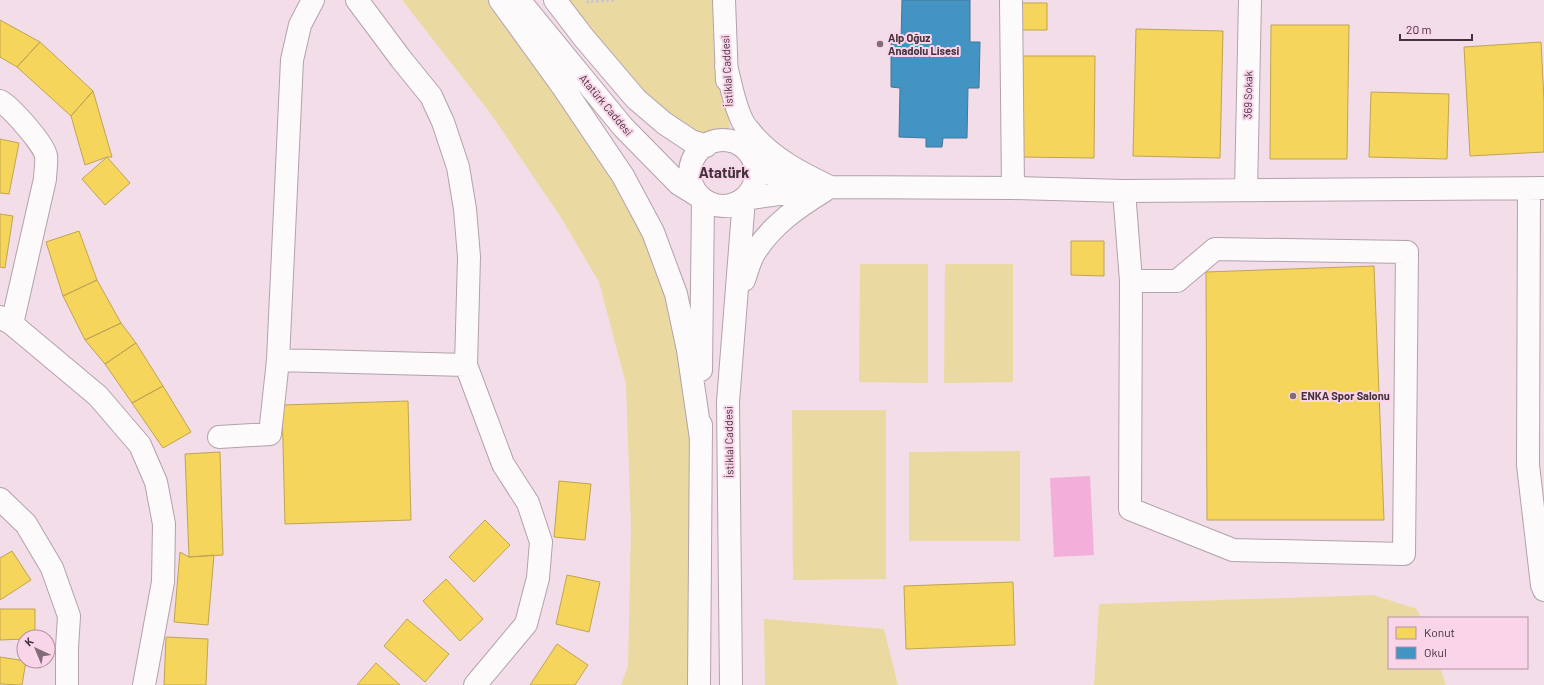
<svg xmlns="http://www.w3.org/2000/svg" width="1544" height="685" font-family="Barlow,sans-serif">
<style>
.green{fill:#eadaa2}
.water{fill:#f3aed9}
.homes{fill:#f6d55c;stroke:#c0a452}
.schools{fill:#4393c3;stroke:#43769a}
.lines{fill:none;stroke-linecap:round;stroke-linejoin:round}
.minor-casing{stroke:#b2a2ab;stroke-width:24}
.path{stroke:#cdc5ca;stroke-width:2.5;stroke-dasharray:3 2;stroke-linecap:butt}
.minor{stroke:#fdfafc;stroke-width:22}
.poi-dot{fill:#806d78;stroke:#fad5ea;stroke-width:1.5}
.labels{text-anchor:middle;stroke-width:4;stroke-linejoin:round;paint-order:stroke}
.poi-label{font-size:11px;font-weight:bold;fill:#43313b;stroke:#fad5ea;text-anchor:start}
.street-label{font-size:11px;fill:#43313b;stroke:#fad5ea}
.district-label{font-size:15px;font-weight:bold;fill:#43313b;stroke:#fad5ea}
</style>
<rect width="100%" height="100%" fill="#f2dde9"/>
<path class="green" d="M402,0H500L623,176L688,350L699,685H621L628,666L631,529L626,384L599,282L560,216L491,114Z
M555,0H724L730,141H720L709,144L691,141Z
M860,264H928V383L859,382Z
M945,264H1013V382L944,383Z
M792,410H886V579L793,580Z
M1020,451V541H909V452Z
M1373,595L1417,609L1421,618H1389V668H1440L1446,685H1094L1099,604Z
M764,619L884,629L898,685H765Z"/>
<path class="water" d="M1090,476L1094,555L1054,557L1050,478Z"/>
<path class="homes" d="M1019,3H1047V30H1019Z
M0,20L40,42L17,67L0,57Z
M1271,25H1349L1347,159H1270Z
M1136,29L1223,31L1220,158L1133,156Z
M40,42L93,91L71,116L17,67Z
M1541,42L1544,101V152L1470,156L1464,47Z
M1021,56H1095L1094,158L1021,157Z
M93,91L112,157H107L85,165L71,116Z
M1371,92L1449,94L1447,159L1369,157Z
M0,139L19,143L9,194L0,193Z
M107,157L130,183L105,205L82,179Z
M0,214L13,216L5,268L0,267Z
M79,231L97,280L63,296L46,242Z
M1071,241H1104V276L1071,275Z
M1374,266L1384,520H1207L1206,272Z
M97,280L121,323L85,340L63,296Z
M121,323L136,343L105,364L85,340Z
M136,343L163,386L132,403L105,364Z
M163,386L191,432L163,448L132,403Z
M408,401L411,520L285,524L282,405Z
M220,452L223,555L189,557L185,454Z
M559,481L591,484L585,540L554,537Z
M485,520L510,545L474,582L449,557Z
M12,551L31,580L0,600V558Z
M180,552L189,557L214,555L208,625L174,622Z
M567,575L600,582L589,632L556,624Z
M446,579L483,619L460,641L423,601Z
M1013,582L1015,645L906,649L904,586Z
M0,609H35V637H24V639L0,640Z
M407,619L449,654L425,682L384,646Z
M166,637L208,639L206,685H164Z
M557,644L588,665L575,685H530Z
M0,657L26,661L22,685L0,684Z
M376,663L400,685H357Z"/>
<path class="schools" d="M902,0H970V42H980L979,88H968L967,138H943L942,147H926V138L899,137L900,88L891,87V41H901Z"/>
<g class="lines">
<g class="minor-casing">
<path id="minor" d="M357,0L401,59L431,96L443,122L458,167L465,209L469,257L466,365L503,464L528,503L541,542L538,578L526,624L475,685
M500,0L563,87L623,176L653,232L676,294L688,350L701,439
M519,0L623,127L679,184L703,199
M555,0L584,38L636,99L664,123L691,141L706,146
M724,0L727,80
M1011,0L1013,188
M726,66C731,84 734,105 743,122C745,126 749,130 752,134C773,159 801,173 830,187
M0,101C11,107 44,144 46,156C47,163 45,172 45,179L12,324
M690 173a33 33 0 1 1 66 0a33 33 0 1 1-66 0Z
M756,171L805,182
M1529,189L1528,465L1542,585L1544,590
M1246,190L1250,0
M1124,191L1131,281L1130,509L1233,550L1404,554L1407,252L1215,249L1177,281H1131
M744,199L830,187L1013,188L1124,191L1544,188
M744,280C747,271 750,260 755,252C772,225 798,207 824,191
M0,317L12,324L98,396L140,445L156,482L164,524L163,582L144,685
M278,360L292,60L300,25L313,0
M701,370L703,199
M219,437L270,434L278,360L466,365
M0,499L26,524L52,568L69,616L67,648V685
M699,685L701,425
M731,685L728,402L744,199"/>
</g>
<path class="path" d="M586,2L616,0"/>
<use href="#minor" class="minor"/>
</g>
<g class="poi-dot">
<circle cx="880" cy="44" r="4"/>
<circle cx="1293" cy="396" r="4"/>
</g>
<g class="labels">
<g class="poi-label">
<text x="888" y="42">Alp Oğuz<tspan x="888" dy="13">Anadolu Lisesi</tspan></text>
<text x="1301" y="400">ENKA Spor Salonu</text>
</g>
<g class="street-label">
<text transform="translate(727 71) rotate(-93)" y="4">İstiklal Caddesi</text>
<text transform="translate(1248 95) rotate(-89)" y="4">369 Sokak</text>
<text transform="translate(606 105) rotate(50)" y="4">Atatürk Caddesi</text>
<text transform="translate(729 442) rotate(-91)" y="4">İstiklal Caddesi</text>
</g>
<g class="district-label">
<text x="724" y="178">Atatürk</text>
</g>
</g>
<rect x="1388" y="617" width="140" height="52" fill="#fad5ea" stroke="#b193a4"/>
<rect x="1396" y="627" width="20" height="12" fill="#f6d55c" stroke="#b193a4"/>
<text x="1424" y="637" font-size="12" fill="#43313b">Konut</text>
<rect x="1396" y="647" width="20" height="12" fill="#4393c3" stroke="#b193a4"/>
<text x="1424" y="657" font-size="12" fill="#43313b">Okul</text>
<g transform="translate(36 649) rotate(316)"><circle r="19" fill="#fad5ea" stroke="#b193a4"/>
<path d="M0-3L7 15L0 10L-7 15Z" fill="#806d78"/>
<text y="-6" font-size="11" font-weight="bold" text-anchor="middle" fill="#43313b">K</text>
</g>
<path d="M1400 34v6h72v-6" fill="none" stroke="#43313b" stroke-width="2"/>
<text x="1406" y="34" font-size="12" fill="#43313b" stroke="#fad5ea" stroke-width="3" paint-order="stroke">20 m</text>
</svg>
